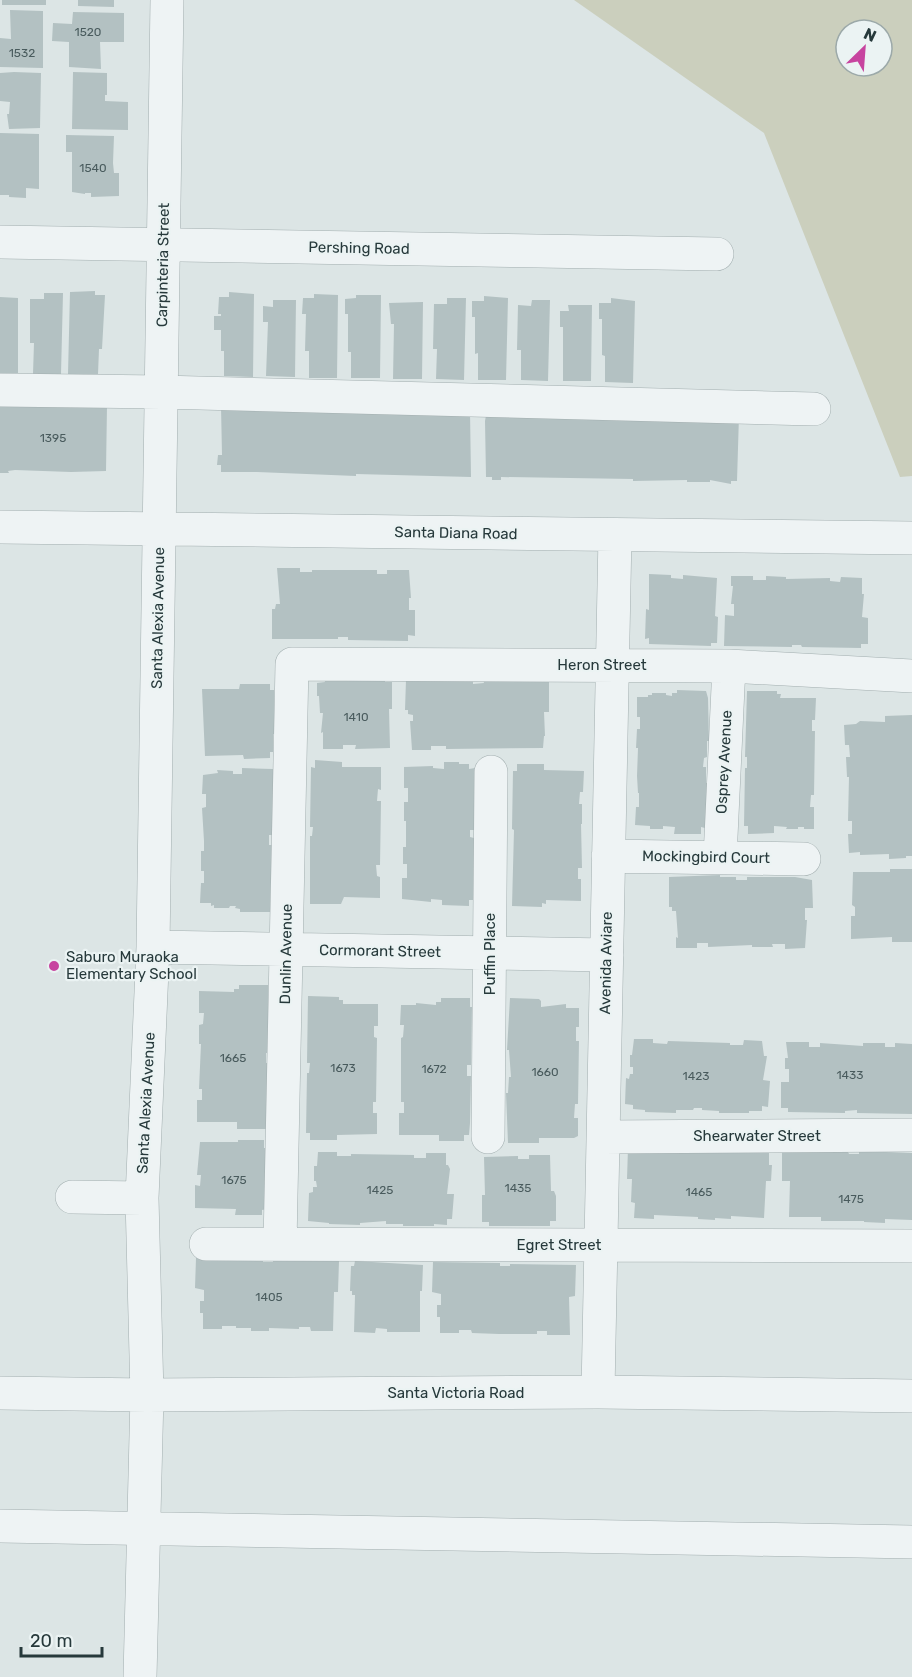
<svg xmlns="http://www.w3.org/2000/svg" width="912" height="1677" font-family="Rubik,sans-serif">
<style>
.green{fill:#cbcfbd;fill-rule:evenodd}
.building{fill:#b3c1c2}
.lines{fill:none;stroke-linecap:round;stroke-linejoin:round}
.minor-casing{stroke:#a2aeaf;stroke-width:34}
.minor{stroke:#eef3f4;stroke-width:33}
.poi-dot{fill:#c7449f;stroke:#ebf3f3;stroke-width:2}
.labels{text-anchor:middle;stroke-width:4.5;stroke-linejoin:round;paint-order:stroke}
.number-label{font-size:12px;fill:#495b5d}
.street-label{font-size:15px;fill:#26393b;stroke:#ebf3f3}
.poi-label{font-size:15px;fill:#26393b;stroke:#ebf3f3;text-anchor:start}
</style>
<rect width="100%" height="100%" fill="#dce5e5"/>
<path class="green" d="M574,0H912V476L900,477L764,133ZM846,30H882V66H846Z"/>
<path class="building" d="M2,0H46V5H2Z
M78,0H114V7L78,6Z
M10,10L43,11V68L0,67V38L11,39Z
M73,12L124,13V42H100L101,69L69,67V42L52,41L53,23L72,24Z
M14,72L41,73L40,128L9,129L7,114H9L10,102L0,101V73Z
M73,72L107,73V95H105V101L128,102V130L72,129Z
M0,133L39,134V189L26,188V198L9,197V195H0Z
M66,135L114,136L113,163L114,173H119V196L91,197V193H85V194L72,192V152H66Z
M95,291V295H105L102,349H99L98,374H68L70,292Z
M229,292L254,294L253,377L224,376V351H221V330H214V316H221V314H218L219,297H229Z
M44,293H63L61,374H33L34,343H30V299H44Z
M314,294L338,295L337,378H309V351H305L306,314H302L303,298H314Z
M356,295H381L380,378H351V352H348V314H345V299L356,298Z
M484,296L508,298L506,380H478V353L475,354V317H472V301H484Z
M0,297L18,298V373H0Z
M447,298H466L464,380L436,379L437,349H433L434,304H447Z
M611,298L635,301L633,383L605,382V356L602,355V319H599V303H611Z
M273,300H296L295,377L266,376L268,322H263V306L273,307Z
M532,300H550L548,381L521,380V350H517L518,305L531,306Z
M423,302L422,379H393L394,324H391L389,303Z
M568,305H592L591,381H563V327H560V311H569Z
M0,404L107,406L106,471L71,472L15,470L8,471L9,473H0Z
M221,406L470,411L471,477L356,474V476L257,472H221V465H217L218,455H222Z
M487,410L739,415L737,481H731V484L710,480V482H687V480L633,481V479L501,477V480H492V477H486L485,421Z
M277,568H300V572H312V570H377V574H387V570H409L411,598H409V610H415V636L408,635V641L348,640V637H338V639H272V609H275L276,604H280Z
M649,574L671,575V578L683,579V575L717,578L715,616L718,617L717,643H711V646L649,644V638L645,639L646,609L649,610Z
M731,576H753V580H766V576L786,577V579L830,578V581L840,582L841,577L862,578V594H864L862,617L868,618V644H861V648L802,647L801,645H792V647L724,646L725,615L734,616V604H731L733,586H731Z
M324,678L385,680V682H392V709H389L390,748L355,749L356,745H343V749H323V732L321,733L323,713H320L319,696H317V683L325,682Z
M406,680H473V684L484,683L483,680L549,682V712H544L545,736H544L543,748L446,749V746H431V750H412L410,721H413V715L408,714V710H405Z
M240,684H270V690H274L275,734H273V752H270V758L244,759L243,755L205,756L202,689H239Z
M677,690L706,691L708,698L709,741H707V757L704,758L703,767H706V783H708L705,828L701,827V834H674L675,827L663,826V829H650V826L635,825L636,807H639V793H638L637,776L638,748H636L637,729H640V717H637V697H648V695H652V693H666V695L672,696V693H677Z
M747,691H777V694H781L780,698H816L815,720H812V731H815L814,795H811L810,807H814V829H804V827H798V829H786L787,827L774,826V833L748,834V826H744L745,768H747V757H745Z
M912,715V856H906V858L889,859V854L860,855V852L849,853L848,834H852V821H848L849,777H847L846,757H850L849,745H845L844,725L856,724L860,721L885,722V716Z
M315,760L342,762V767H381V790L378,789L377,801H381L380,865H376L377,876L380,877V898L344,897L341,904H310V836H312L313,827H310L311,767L315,768Z
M444,762H459V764H469V769L475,768L476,813L474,812V830H470V837L474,838L475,886L473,900H469V906L442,905V900L431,899V902L402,899V878H407V864H403V847H406V821H404V802H408V788H404V767L433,766V768L444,769Z
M517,764H544V770L584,771L583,792H580L579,804H582V824H581L582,868H578V879H581V901L546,900V904L542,903V907L512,906L514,830L512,829L513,771H517Z
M242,768L273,769V788H275L273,835H269V845H272L270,912H240V909L235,908L236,906H230L229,908H214V905L211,906V903H200L201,883H204V871H201V851H204V841L202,808L206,807V794H202L203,775L218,773L217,770L233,771V774H242Z
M890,869H912V942H892V937L851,939V916H855V907L852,905L853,872H890Z
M720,875V877H736V880H747V877H795L812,880L813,908H805V920H807L805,948L785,949V944H772L773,947H752V945L708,947V943H697V948H676V937L678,938L676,911H672V907H669V877Z
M239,985H268L269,1053H266V1063H268L267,1129H237V1122H197V1100H202V1089H199L201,1044H199V1025L203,1024L204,1013H199V991L234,992V989H239Z
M308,996L339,997V1000H343V1004H378V1026H374V1037L377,1038L376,1102H373V1113H377V1134L337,1135V1140H310V1133H306L307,1073H309L310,1063H307Z
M441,998H470V1007H472L471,1065H467V1076H471L470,1123L469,1135H464V1141H439V1135H399V1113H404V1102H401V1038L403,1037L404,1025H400L401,1005H416V1003L436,1005V1002H441Z
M510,998L539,999L541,1001V1007L566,1004V1008H579V1027H576V1041H579L578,1104H575L574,1118H578V1136L574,1138H539V1143H508L506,1093H508L509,1077H511L509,1050H507Z
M634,1039H653V1043L667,1044L668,1041L730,1043V1045H743L744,1040L762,1041L764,1056H767L763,1080L770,1081L768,1107L762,1106V1111H749V1113H719V1111L702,1110V1108H694L693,1110H676V1113L645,1112V1110L633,1109V1105L625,1104L626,1078L629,1079L630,1074H633V1067H630V1055H632Z
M786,1042H809V1047H820V1043L863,1046V1043H885V1047H895V1043L912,1044V1114L857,1113V1110L845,1111V1113L788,1112V1108H781V1082H789V1069H785V1058H788Z
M238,1140H264V1148H268L267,1209L262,1210V1215H235L236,1209L195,1208V1185L200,1186L201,1175H197L200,1142H238Z
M628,1148L695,1149V1153H705V1149L769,1153V1165H772L771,1181H766L764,1218L731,1216V1219L715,1218V1220L698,1219V1217L654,1215V1219L634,1218L635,1203L631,1202L632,1179H627Z
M782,1151L848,1152L849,1154H859V1151L912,1153V1220L885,1219V1223L864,1222V1221H821V1217H789L790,1181H782Z
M318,1152H337V1156H351V1154L414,1155V1158H426V1153H446V1165H448L450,1169L447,1194H454L452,1219H447V1225L434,1224V1226H403V1224H386V1221L360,1223V1225L329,1224V1223L308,1221L309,1193L313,1192V1187H317L316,1181H314V1166H317Z
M529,1155H550L551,1191H554L556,1196V1221H550V1226H489V1222H482V1195H485L484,1157L518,1156V1159H529Z
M196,1258L263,1259V1262H273V1260L339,1261L338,1292H334L333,1331H311L310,1327H299V1329L269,1328V1331H251V1328H236V1326H222V1329H203V1313H200V1301H204V1290L195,1288Z
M355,1261L423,1265L422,1291H420V1332H387V1329L376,1328L375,1333L354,1332L355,1295H352V1291H350L351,1266H354Z
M433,1262L500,1263V1266H510V1264L576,1265L575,1296L569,1297L570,1335H547V1331H537V1334H499L472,1333L471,1330H459V1333H440V1317H437V1305H441V1294L432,1292Z"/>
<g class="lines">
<g class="minor-casing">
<path id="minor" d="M0,242L717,254
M0,390L161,392L814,409
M0,527L912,538
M608,856L804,859
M720,858L729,666
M153,947L607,955
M488,1137L491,772
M603,1137L912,1135
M72,1197L142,1198
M206,1244L912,1246
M280,1244L292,664L729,666L912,676
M598,1392L615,535
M0,1393L147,1395L598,1392L912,1396
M0,1526L912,1542
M140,1677L147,1395L142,1198L153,947L167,0"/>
</g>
<use href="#minor" class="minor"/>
</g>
<circle class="poi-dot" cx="54" cy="966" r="6"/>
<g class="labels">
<g class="number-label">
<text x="88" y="36">1520</text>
<text x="22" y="57">1532</text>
<text x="93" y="172">1540</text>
<text x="53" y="442">1395</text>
<text x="356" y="721">1410</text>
<text x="233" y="1062">1665</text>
<text x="343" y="1072">1673</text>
<text x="434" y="1073">1672</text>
<text x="545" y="1076">1660</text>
<text x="850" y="1079">1433</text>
<text x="696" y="1080">1423</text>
<text x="234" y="1184">1675</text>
<text x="518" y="1192">1435</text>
<text x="380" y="1194">1425</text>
<text x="699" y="1196">1465</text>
<text x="851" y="1203">1475</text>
<text x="269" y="1301">1405</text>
</g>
<g class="street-label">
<text transform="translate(359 248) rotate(1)" y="5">Pershing Road</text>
<text transform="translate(163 265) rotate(-89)" y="5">Carpinteria Street</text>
<text transform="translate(456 533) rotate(1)" y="5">Santa Diana Road</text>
<text transform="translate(158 618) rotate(-89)" y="5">Santa Alexia Avenue</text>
<text x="602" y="670">Heron Street</text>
<text transform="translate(724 762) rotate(-87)" y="5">Osprey Avenue</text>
<text transform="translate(706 857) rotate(1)" y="5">Mockingbird Court</text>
<text transform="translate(380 951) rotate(1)" y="5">Cormorant Street</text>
<text transform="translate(286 954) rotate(-89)" y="5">Dunlin Avenue</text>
<text transform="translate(490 954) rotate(-90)" y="5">Puffin Place</text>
<text transform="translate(606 963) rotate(-89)" y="5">Avenida Aviare</text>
<text transform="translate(146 1103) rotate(-87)" y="5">Santa Alexia Avenue</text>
<text x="757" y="1141">Shearwater Street</text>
<text x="559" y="1250">Egret Street</text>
<text x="456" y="1398">Santa Victoria Road</text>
</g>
<g class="poi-label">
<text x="66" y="962">Saburo Muraoka<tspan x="66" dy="17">Elementary School</tspan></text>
</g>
</g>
<g transform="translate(864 48) rotate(25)"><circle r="28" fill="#ebf3f3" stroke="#9ca9a9" stroke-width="1.5"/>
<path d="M0-4.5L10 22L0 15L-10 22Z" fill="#c7449f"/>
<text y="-9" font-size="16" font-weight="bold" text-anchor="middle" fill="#26393b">N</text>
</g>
<path d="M21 1647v9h81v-9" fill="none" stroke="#26393b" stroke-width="3"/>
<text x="30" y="1647" font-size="18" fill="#26393b" stroke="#ebf3f3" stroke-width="4.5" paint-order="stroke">20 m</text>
</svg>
